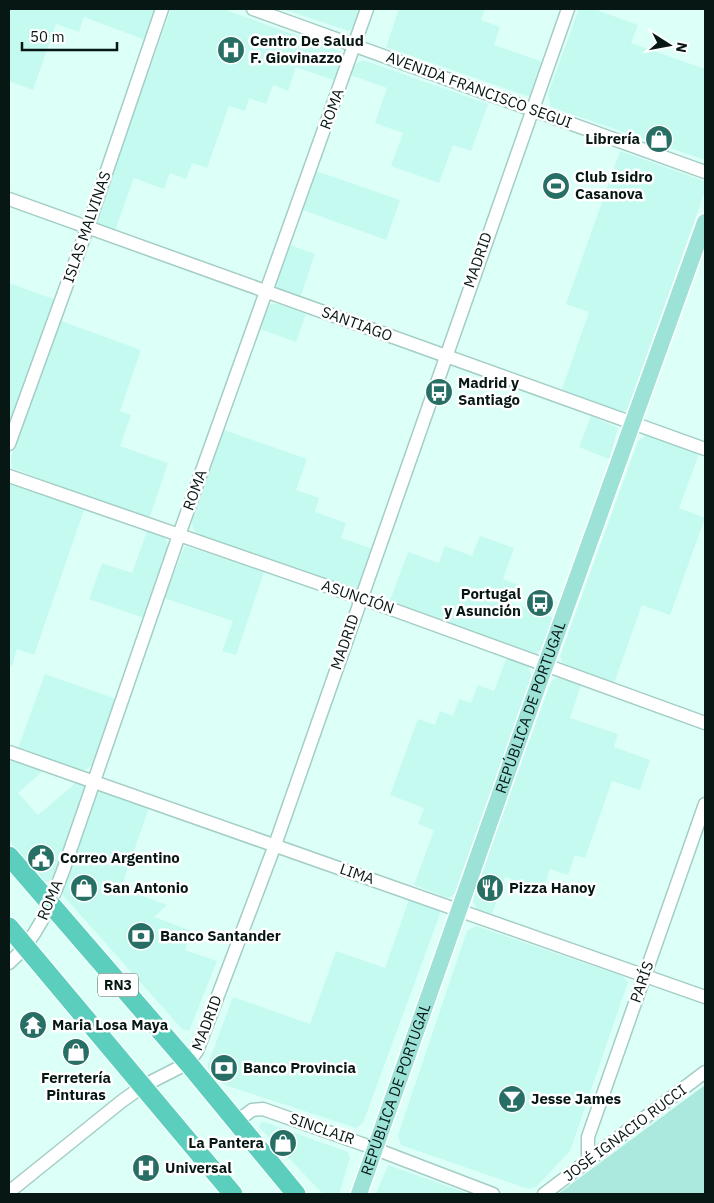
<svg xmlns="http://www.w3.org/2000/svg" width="714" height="1203" font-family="'IBM Plex Sans',sans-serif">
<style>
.built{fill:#c5faf1}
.green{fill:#abe9de}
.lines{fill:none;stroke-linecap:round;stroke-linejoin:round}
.minor-casing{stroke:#a3cdc5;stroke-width:15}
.major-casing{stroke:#fff;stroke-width:19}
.highway-casing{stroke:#fff;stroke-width:21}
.minor{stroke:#fff;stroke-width:12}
.major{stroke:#9de2d7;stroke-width:16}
.highway{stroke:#5ccebd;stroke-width:19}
.labels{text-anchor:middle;stroke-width:5;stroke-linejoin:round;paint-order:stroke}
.shield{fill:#fff;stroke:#515d5a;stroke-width:1}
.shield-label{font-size:14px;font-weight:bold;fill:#071714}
.poi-label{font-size:15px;font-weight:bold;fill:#071714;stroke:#fff;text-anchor:start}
.street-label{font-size:15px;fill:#071714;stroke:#fff}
</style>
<rect width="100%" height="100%" fill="#dcfff8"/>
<path class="built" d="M9,9H159L148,41L84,17L79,32L56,24L33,90L9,81Z
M171,9H223L340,51L342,62L336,81L296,67L288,91L273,85L266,104L249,98L245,111L229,106L207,168L192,163L186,179L170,173L164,189L134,178L114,233L101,228L97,224V216Z
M283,9H361L354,27L349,31Z
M399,9H485L481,20L500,27L494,45L546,63L531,96H527L386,47Z
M579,9H594L638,25L631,43L705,69V160L551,107L548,94Z
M363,60L488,104L471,151L453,145L439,183L391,166L403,133L375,123L387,88L350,75L353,66Z
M620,151L704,181L705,185V191L629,406L625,411L620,412L561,392L589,312L566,304Z
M316,171L400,200L386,240L303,210Z
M290,245L315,254L300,298L281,292L277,288L276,282Z
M9,283L56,300L9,432Z
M271,304H278L306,314L296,342L260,329L267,307Z
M61,321L141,350L120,411L131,415L120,446L168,463L149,520L12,468L11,457Z
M591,416L618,428L609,459L579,447Z
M224,430L307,459L296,490L319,498L315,512L346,523L341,538L373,549L361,583L356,589L349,588L198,535L193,529L192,522Z
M647,435L699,454L679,508L705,518L670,615L642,605L614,683L567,666L562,662L560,656L638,441Z
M9,482L85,507L34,655L17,649L12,666L9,665Z
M147,531L165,537L169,548L144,618L89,599L102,563L132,573Z
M480,536L514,548L503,579L518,585L512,603L554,618L545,646L536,654H530L389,603L408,552L439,563L445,546L472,556Z
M185,546L264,572L236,655L222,651L233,621L164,598Z
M507,657L528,665L532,679L457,892L451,897H445L414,885L434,830L418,824L424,808L390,795L418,719L435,725L440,711L453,716L459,699L471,703L478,685L494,691Z
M45,674L116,699L95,762L87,769L83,771L18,748Z
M559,678L581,685L570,718L618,734L614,747L650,760L640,790L612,781L585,858L575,855L568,875L550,869L543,889L505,877L492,914L477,909L473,902V894L551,682L554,679Z
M9,756L45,769L18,793L38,815L77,782L85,786L54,880L51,882H44L9,841Z
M98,789L150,805L121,888L167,905L154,917L192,931L185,950L217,961L189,1031L182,1029L61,893Z
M410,897L438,907L440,914L363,1123L356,1128L225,1085L208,1069V1064L233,997L310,1024L336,951L385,968Z
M476,926L622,976L628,982L570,1151L536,1187L528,1189L401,1145L398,1135L467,931Z
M262,1121L348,1152L350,1158L339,1194H323L259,1127Z
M388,1165L469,1194H376Z"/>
<path class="green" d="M705,1085V1194H558Z"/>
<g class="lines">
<g class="minor-casing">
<path id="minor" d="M253,9L705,172
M9,199L705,449
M9,444L87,229L162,9
M9,476L361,598L705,723
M9,752L705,997
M9,963C37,939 50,905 63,871L179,535L367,9
M236,1122L252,1110L263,1109L365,1145L493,1194
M588,1161V1137L705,804
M9,1192L122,1101L143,1086L188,1063L197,1051L275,845L568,9
M544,1194L705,1072"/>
</g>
<g class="major-casing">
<g id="major">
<path id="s1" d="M359,1194L534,697L705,222"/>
</g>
</g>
<g class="highway-casing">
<path id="highway" d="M9,856L188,1063L296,1194
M9,927L233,1194"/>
</g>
<use href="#minor" class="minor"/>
<use href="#major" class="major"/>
<use href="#highway" class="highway"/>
</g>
<defs>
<g id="hospital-disc" transform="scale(1.4375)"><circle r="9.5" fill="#276e64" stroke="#fff"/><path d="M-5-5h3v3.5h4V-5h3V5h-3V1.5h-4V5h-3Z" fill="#fff"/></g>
<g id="shop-disc" transform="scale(1.4375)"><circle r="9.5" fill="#276e64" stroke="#fff"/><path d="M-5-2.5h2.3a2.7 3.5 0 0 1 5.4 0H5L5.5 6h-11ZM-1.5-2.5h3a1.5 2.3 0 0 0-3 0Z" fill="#fff"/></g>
<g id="stadium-disc" transform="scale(1.4375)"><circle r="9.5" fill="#276e64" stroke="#fff"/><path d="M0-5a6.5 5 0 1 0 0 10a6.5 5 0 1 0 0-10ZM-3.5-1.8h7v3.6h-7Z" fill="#fff"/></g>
<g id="bus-disc" transform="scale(1.4375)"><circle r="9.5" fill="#276e64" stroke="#fff"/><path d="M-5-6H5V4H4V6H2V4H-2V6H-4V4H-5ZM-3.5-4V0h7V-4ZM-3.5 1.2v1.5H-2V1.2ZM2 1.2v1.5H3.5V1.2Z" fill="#fff"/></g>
<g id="civic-disc" transform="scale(1.4375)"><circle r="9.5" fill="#276e64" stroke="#fff"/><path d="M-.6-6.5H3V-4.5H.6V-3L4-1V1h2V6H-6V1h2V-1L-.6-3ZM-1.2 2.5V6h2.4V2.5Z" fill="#fff"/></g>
<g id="restaurant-disc" transform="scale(1.4375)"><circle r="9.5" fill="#276e64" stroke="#fff"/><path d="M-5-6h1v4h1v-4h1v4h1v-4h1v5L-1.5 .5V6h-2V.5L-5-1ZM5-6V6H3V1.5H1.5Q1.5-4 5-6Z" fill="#fff"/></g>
<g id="bank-disc" transform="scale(1.4375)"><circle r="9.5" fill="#276e64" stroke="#fff"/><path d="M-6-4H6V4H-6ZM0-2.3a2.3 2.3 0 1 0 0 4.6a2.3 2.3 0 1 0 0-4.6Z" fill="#fff"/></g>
<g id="temple-disc" transform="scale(1.4375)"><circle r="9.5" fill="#276e64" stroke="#fff"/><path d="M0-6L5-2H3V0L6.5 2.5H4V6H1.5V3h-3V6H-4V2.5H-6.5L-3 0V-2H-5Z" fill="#fff"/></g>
<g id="bar-disc" transform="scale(1.4375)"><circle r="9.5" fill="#276e64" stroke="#fff"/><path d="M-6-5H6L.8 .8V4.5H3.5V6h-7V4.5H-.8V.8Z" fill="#fff"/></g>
</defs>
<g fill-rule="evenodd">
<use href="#hospital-disc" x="231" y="50"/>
<use href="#shop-disc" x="659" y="139"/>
<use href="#stadium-disc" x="556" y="186"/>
<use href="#bus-disc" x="439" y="392"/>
<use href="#bus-disc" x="540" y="603"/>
<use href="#civic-disc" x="41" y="858"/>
<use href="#shop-disc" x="84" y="888"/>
<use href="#restaurant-disc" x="490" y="888"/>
<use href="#bank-disc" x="141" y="936"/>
<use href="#temple-disc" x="33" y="1025"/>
<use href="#shop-disc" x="76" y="1052"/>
<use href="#bank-disc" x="224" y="1068"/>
<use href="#bar-disc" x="512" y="1099"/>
<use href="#shop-disc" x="283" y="1143"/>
<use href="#hospital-disc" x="146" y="1168"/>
</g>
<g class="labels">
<rect class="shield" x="98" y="973.5" width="40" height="23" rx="4"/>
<g class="shield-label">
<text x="118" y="990">RN3</text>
</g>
<g class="poi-label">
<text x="250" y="46">Centro De Salud<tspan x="250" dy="17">F. Giovinazzo</tspan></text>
<text x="640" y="144" text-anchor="end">Librería</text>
<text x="575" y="182">Club Isidro<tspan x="575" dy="17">Casanova</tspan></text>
<text x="458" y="388">Madrid y<tspan x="458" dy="17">Santiago</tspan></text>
<text x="521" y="599" text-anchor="end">Portugal<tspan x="521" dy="17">y Asunción</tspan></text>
<text x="60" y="863">Correo Argentino</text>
<text x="103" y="893">San Antonio</text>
<text x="509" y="893">Pizza Hanoy</text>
<text x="160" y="941">Banco Santander</text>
<text x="52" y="1030">Maria Losa Maya</text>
<text x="243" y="1073">Banco Provincia</text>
<text x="76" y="1083" text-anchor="middle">Ferretería<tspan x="76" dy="17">Pinturas</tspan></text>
<text x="531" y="1104">Jesse James</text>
<text x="264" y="1148" text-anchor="end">La Pantera</text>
<text x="165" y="1173">Universal</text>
</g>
<g class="street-label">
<text transform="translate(479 90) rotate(20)" y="5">AVENIDA FRANCISCO SEGUI</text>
<text transform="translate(332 109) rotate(-70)" y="5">ROMA</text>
<text transform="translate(87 227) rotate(-71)" y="5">ISLAS MALVINAS</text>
<text transform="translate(478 260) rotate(-71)" y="5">MADRID</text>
<text transform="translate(357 324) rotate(20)" y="5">SANTIAGO</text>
<text transform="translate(195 490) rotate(-70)" y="5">ROMA</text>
<text transform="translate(358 597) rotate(19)" y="5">ASUNCIÓN</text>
<text transform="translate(345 642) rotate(-71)" y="5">MADRID</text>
<text dy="5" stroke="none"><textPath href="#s1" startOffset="516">REPÚBLICA DE PORTUGAL</textPath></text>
<text transform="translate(357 874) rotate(19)" y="5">LIMA</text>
<text transform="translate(50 900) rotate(-67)" y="5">ROMA</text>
<text transform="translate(642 982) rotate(-71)" y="5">PARÍS</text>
<text transform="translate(207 1023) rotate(-69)" y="5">MADRID</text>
<text dy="5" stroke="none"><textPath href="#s1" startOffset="111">REPÚBLICA DE PORTUGAL</textPath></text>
<text transform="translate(322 1129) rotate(19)" y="5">SINCLAIR</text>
<text transform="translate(625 1133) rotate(-37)" y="5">JOSÉ IGNACIO RUCCI</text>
</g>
</g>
<rect width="714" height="1203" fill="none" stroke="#071714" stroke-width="20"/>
<g transform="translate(669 45) rotate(101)" stroke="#ffffff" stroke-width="4" paint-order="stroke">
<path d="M0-4L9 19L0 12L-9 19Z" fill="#071714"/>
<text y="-8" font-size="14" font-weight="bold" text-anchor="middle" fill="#071714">N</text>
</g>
<path d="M22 42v8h95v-8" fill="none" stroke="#071714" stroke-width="2.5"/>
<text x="30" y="42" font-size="15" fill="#071714" stroke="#ffffff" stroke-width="4" paint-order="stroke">50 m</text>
</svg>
